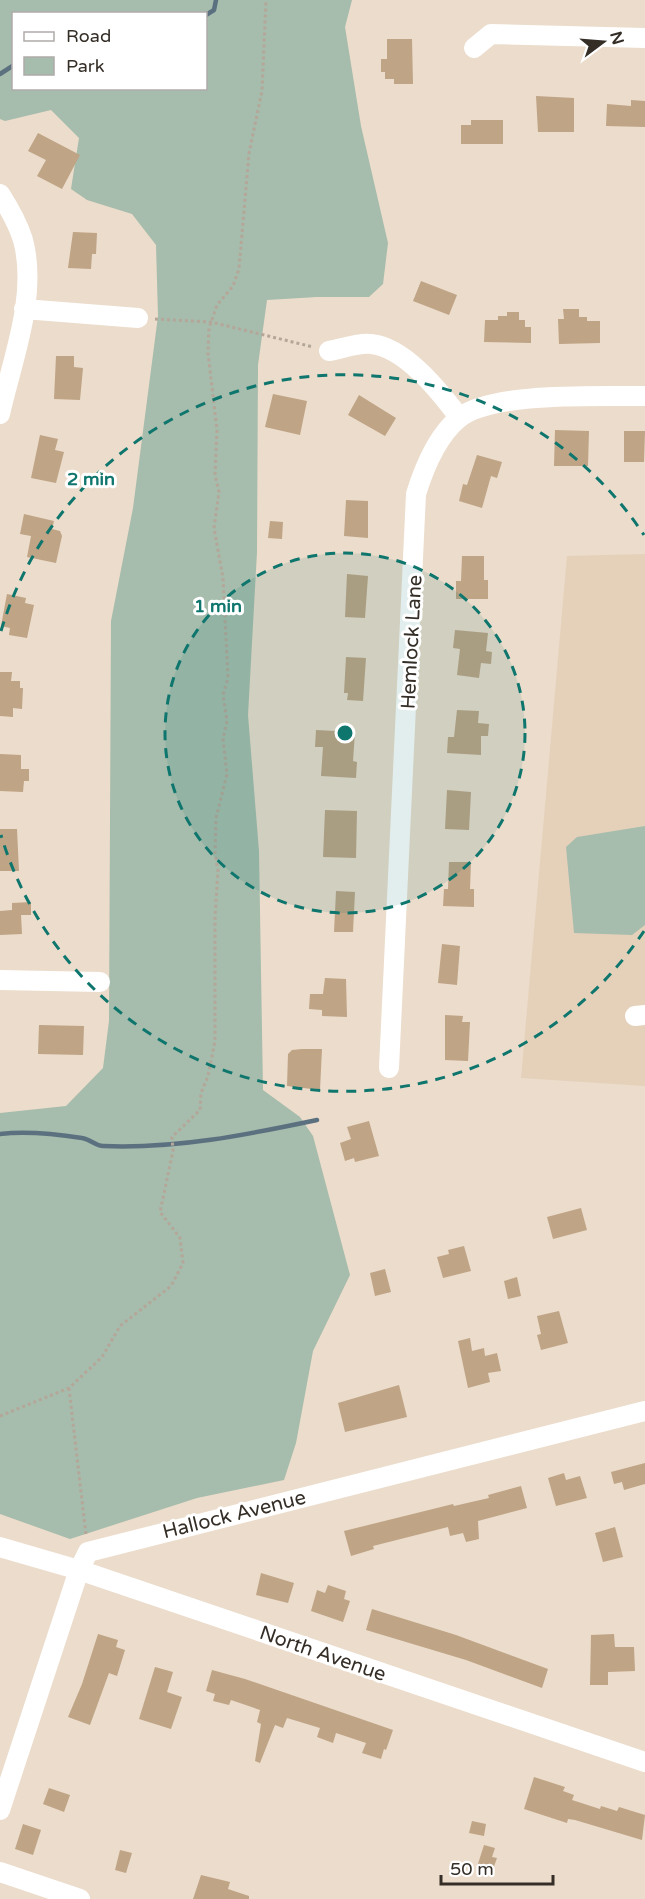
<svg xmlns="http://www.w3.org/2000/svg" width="645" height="1899" font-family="'Varela Round',sans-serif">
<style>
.built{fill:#e5d1ba}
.green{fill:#a6bcac;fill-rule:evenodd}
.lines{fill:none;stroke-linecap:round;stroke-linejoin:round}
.stream{stroke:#5c7180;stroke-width:4.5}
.building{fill:#bfa486}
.path{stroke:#b4a799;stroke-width:3;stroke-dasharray:3 3;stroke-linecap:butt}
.minor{stroke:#fff;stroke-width:20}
.ring{fill:none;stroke:#0f766e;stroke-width:3;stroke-dasharray:10 8}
.labels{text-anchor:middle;stroke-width:6;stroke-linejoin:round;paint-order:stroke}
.street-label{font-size:20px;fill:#342e27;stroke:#fff}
.centre{fill:#0f766e;stroke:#fff;stroke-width:3}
.ring-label{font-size:18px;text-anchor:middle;font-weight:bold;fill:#0f766e;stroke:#fff;stroke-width:6;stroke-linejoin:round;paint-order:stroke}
</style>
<rect width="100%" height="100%" fill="#ecdccb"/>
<path class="built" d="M645,554V1086L521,1078L567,556Z"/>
<path class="green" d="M0,0H352L345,27L361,126L388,243L383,284L369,297H317L267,300L258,365L257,552L248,715L259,851L263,1090L300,1117L313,1136L350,1275L313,1351L296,1443L284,1480L197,1498L70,1539L0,1514V1113L66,1106L103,1068L109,1021L111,621L133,508L158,316L156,245L132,214L87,200L71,189L79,138L51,110L5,121L0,119ZM14,14H206V88H14Z
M645,826V925L632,935L574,933L566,847L577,837Z"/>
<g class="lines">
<path class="stream" d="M206,15L214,10L216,0
M0,74L14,65
M0,1134C26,1131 56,1134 82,1138C90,1139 96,1146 103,1146C176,1149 246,1135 317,1120"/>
</g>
<path class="building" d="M387,39H412L413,84H394V79H385V72H381V59H387Z
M536,96L574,98V132H538Z
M631,100L645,101V127L606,126L607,104L631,106Z
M471,120H503V144H461V125H471Z
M38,133L80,155L62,189L37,176L46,160L28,151Z
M73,232L97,233L96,254H92L91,269L68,268Z
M421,281L457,295L449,315L413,301Z
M563,309H579V317H587V321H600V343L559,344L558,319H564Z
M507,312H519V320H525V327H531V343L484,342L485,320H498V316H507Z
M56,356H74V367L83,368L80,400L54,399Z
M273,394L307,401L300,435L265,427Z
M359,395L396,418L385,436L348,415Z
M555,430L589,431L588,466H554Z
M624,431H645L644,462H624Z
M40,435L58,439L55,450L64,452L56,483L31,478Z
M477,455L502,462L497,478L491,476L482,508L459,501L463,484L467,485Z
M346,500L368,501V538L344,536Z
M24,514L54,521L52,529L60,531L62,536L56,563L27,557L31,536L20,534Z
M270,521L283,522L282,539L268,538Z
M462,556H484V580H488V599H456V581H461Z
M347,574L368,576L365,618L345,617Z
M7,594L26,598L25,603L34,605L27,638L9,635L10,628L1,626Z
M455,630L488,633L486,651L492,652L491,664L481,663L479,678L457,675L460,649L453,648Z
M346,657L366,658L363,701L347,700L348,693H344Z
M0,672H12L11,681H20V688H23L22,709L13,708V717L0,716Z
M457,710L479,711L478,723L489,724L488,736H481V755L447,753L448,737H454Z
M316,730L355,732L353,761L357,762L356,778L321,776L323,747H315Z
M0,754L21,755V769H29V781H24L23,792L0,791Z
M447,790L471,792L469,830L445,829Z
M325,810L357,811L356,858L323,857Z
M0,829H17L19,871H0Z
M449,862H471L470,889H474V907L443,906L444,889H448Z
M336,891L355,892L353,932H334Z
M31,902V915H21L22,934L0,935V911L12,910V903Z
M442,944L460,946L457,985L438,983Z
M325,978L346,979L347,1017L322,1016V1010L309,1009L310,994H323Z
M445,1015L463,1016L462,1022H470L468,1061L445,1060Z
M39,1025L84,1026L83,1055L38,1054Z
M302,1049H322L320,1090L287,1086L288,1054L292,1050Z
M369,1121L379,1156L355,1162L354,1158L345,1161L340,1143L351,1139L347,1127Z
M581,1208L587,1230L553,1239L547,1217Z
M464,1246L471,1271L443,1278L437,1257L449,1254L448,1250Z
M385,1269L391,1292L375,1296L370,1273Z
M517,1277L521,1296L508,1299L504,1281Z
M559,1311L568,1343L541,1350L537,1335L541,1334L537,1316Z
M470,1338L472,1351L484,1348L485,1356L497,1353L501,1371L488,1373L490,1382L468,1388L458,1341Z
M399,1385L407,1417L345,1432L338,1403Z
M645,1463V1484L624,1490L622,1482L614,1484L611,1472Z
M564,1473L566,1480L580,1476L587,1498L556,1506L548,1478Z
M521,1486L527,1508L478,1521L479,1539L466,1542L463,1533L450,1536L448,1527L373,1546L374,1549L351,1556L344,1531L453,1504L454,1506L489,1498L488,1495Z
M615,1527L623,1557L603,1562L595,1533Z
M261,1573L294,1583L288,1603L256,1595Z
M328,1585L346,1591L344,1599L350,1601L343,1622L311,1611L317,1590L325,1593Z
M372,1609L456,1635L548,1669L542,1688L466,1660L366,1630Z
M98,1634L118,1640L116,1647L125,1650L117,1676L109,1673L90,1725L68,1717L82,1684Z
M614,1634L615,1647H634L635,1671L608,1672V1685H590L591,1635Z
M155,1667L173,1672L167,1692L182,1697L171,1729L139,1719Z
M212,1670L245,1679L393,1730L386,1750L384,1749L381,1759L362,1753L366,1743L336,1733L333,1743L317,1737L320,1728L287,1718L283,1728L275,1725L260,1763L255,1761L261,1724L257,1722L260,1710L231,1700L229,1705L213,1701L215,1694L206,1691Z
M534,1777L565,1787L563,1791L574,1795L572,1800L600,1809L601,1806L617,1811L619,1807L645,1815L642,1840L575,1820L568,1819L567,1823L524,1809Z
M49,1788L70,1795L64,1812L43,1804Z
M472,1821L486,1824L484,1836L469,1833Z
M23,1824L41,1830L33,1855L15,1849Z
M484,1845L495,1848L492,1857L497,1858L492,1872L477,1867Z
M120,1850L132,1853L126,1873L115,1870Z
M201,1875L230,1882L228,1889L249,1896V1899H193Z"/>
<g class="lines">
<path class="path" d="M155,319L211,322L313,347
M69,1388L86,1535
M0,1416L69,1388L102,1357L120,1326L171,1286L183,1263L180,1238L160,1212L173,1151L172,1137L200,1110L201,1093L208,1076L215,1041V916L218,871L215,854L216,818L227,774L223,739L227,721L223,695L228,678L223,578L214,528L219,492L215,475L217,430L208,353L209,328L217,305L233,286L239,269L249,153L262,91L266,0"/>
<path class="minor" d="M474,48L491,34L645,38
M0,194C9,208 18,224 23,240C38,296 12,360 0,414
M24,309L138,318
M329,351C342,349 359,342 371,344C405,347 440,392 459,417
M0,980L100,982
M635,1016L645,1015
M389,1068L416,494C424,468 437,436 459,418C492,391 601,397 645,396
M0,1547L79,1570L645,1762
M0,1810L79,1570L88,1552L645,1411
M0,1872L80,1899"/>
</g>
<circle cx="345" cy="733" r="180" fill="#0f766e" fill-opacity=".12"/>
<g class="ring">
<circle cx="345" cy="733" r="180"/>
<path d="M644 931A359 359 0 0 1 1 835M1 631A359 359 0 0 1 644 535"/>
</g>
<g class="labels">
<g class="street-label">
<text transform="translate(411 642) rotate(-87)" y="7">Hemlock Lane</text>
<text transform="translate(234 1514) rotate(-14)" y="7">Hallock Avenue</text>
<text transform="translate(323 1653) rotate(19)" y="7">North Avenue</text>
</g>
</g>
<circle cx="345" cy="733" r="9" class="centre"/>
<g class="ring-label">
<text x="91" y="485">2 min</text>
<text x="218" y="612">1 min</text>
</g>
<rect x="12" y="12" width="195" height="78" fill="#ffffff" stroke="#aeaba9" stroke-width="1.5"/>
<rect x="24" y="32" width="30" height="9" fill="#ffffff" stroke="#aeaba9" stroke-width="1.5"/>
<text x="66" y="42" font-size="18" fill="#342e27">Road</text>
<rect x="24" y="57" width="30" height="18" fill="#a6bcac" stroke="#aeaba9" stroke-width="1.5"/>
<text x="66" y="72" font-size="18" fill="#342e27">Park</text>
<g transform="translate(603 42) rotate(74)" stroke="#ffffff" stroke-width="4.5" paint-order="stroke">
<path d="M0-4.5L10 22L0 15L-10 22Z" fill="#342e27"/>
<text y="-9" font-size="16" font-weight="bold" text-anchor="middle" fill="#342e27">N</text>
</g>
<path d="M441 1875v9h112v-9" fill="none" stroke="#342e27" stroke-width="3"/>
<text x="450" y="1875" font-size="18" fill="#342e27" stroke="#ffffff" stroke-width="4.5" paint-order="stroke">50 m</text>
</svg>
